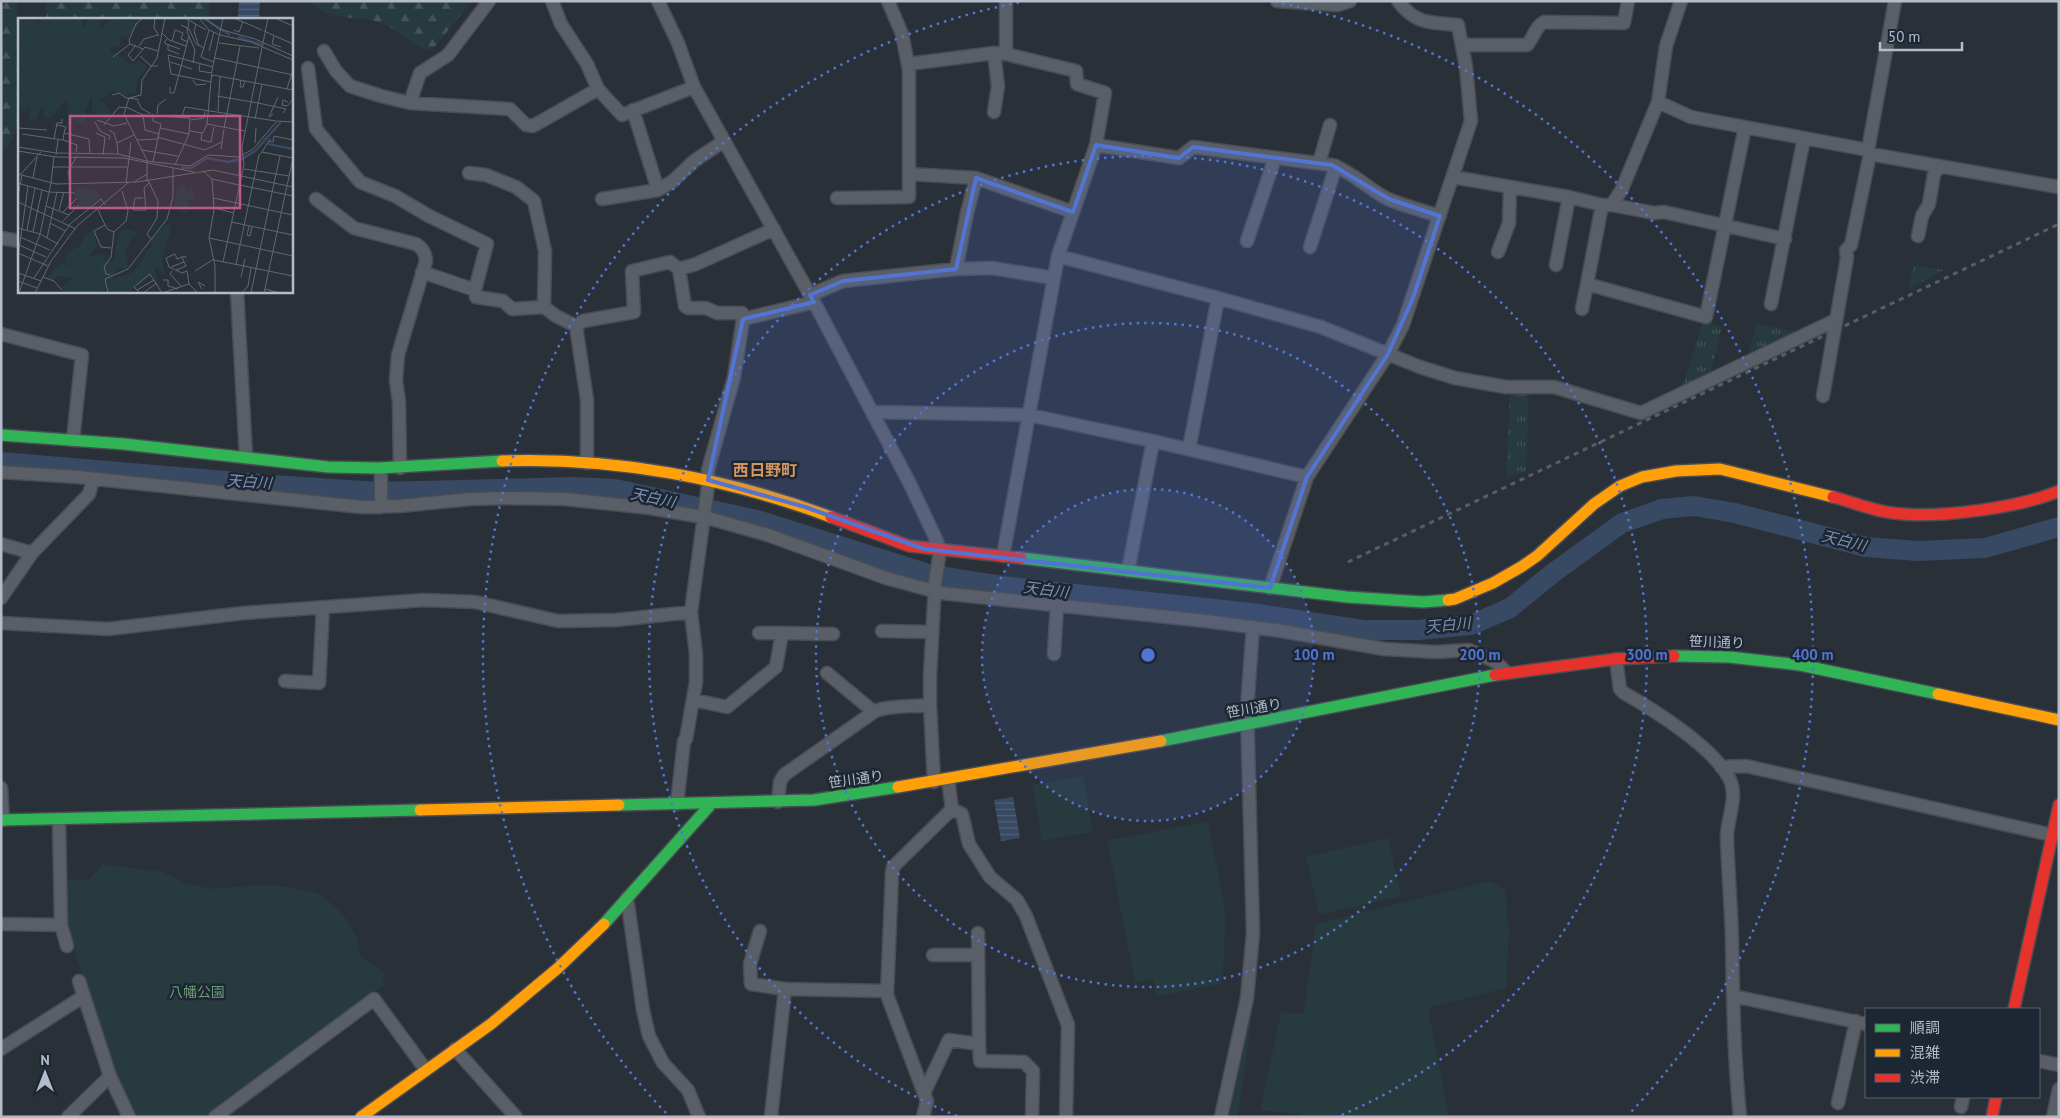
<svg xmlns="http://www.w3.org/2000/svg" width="2060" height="1118" font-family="'PT Sans','Noto Sans JP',sans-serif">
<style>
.grass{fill:url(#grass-tufts)}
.forest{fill:url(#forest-firs)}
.park{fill:#273a3e}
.water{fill:url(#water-rules)}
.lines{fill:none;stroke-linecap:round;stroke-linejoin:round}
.river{stroke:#384963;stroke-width:20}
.street-casing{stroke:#484c53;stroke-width:15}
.fast-casing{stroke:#484c53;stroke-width:14}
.slow-casing{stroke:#484c53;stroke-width:14}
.jam-casing{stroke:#484c53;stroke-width:14}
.street{stroke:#5a5e66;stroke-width:12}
.fast{stroke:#30b455;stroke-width:11}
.slow{stroke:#ff9f0a;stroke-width:11}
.jam{stroke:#e5322d;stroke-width:11}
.rail{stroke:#595d64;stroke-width:3;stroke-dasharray:5 5;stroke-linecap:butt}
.marked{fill:#5274d3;fill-opacity:0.2;stroke:#5274d3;stroke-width:4;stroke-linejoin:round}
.ring{fill:none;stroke:#5274d3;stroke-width:2.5;stroke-dasharray:2.5 5}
.labels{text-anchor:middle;stroke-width:5;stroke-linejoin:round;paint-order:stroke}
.street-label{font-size:14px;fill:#b4bcc9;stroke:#1d2633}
.park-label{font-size:14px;fill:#6b9a76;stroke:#1d2633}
.water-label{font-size:15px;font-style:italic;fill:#7c92b1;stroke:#1d2633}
.quarter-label{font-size:16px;font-weight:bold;fill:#d59563;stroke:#1d2633}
.inset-river{fill:none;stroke:#384963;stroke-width:2.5}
.inset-road{fill:none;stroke:#616872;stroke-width:1}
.view{fill:#bc5a87;fill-opacity:0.15;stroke:#bc5a87;stroke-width:2.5}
.inset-edge{fill:none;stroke:#b4bcc9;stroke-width:2.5}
.centre{fill:#5274d3;stroke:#1d2633;stroke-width:2.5}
.ring-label{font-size:15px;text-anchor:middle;font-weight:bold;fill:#5274d3;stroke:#1d2633;stroke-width:5;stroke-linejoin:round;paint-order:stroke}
</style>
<defs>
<pattern id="grass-tufts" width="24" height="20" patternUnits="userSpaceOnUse" patternTransform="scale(1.25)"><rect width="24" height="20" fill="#273a3e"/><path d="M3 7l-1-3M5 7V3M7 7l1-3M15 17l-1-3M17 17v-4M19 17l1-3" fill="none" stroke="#445559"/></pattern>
<pattern id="forest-firs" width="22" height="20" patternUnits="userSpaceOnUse" patternTransform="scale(1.25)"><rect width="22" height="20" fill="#273a3e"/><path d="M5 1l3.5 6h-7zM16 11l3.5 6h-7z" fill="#445559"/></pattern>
<pattern id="water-rules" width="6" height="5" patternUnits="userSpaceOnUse" patternTransform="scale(1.25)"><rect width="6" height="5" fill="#384963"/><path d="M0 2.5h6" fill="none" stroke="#526178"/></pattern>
</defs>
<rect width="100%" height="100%" fill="#2a3038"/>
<path class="grass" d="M1913,265L1944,270L1909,289Z
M1703,321L1722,327L1710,375L1682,388Z
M1756,324L1798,332L1748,357Z
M1529,392L1526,471L1506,478L1510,393Z"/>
<path class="forest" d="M1,1H19L17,2L19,124L9,145L1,151Z
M45,1H210L208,19H46Z
M309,1H471L432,51C412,47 399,30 381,23C356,14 331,24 309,1Z"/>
<path class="park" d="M1083,776L1093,832L1042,841L1032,785Z
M1208,822L1226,916L1222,984L1156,996L1153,979L1135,983L1107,840Z
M1388,838L1401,896L1319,915L1306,857Z
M103,864L164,872L184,883L213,889L244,886H282L317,893L336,907L347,920L356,936L360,955L384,973L383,987L364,997L207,1117H133L115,1077L66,926V880H88Z
M1490,881L1505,890L1509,934L1506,988L1428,1008L1449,1117H1301L1299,1114L1260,1110L1281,1012L1303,1014L1316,924Z
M1254,1000L1238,1117H1229Z"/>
<path class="water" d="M239,1H260L259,18L238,17Z
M1013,797L1020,838L1001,841L994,800Z"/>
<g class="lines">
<path class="river" d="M1,462L273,485L378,492L574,487L615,489L757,520L932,575L1002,586L1251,613L1363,630H1418L1471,625L1510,608L1553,573L1622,523L1662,509L1694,506L1735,513L1866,547L1918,551L1985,548L2059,527"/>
<g class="street-casing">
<path id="street" d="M552,1L561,24L587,64L598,89
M658,1L678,43L694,87L814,302L910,484L935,537L940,550L935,584L930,676V705L934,782
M888,1L902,34L909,70V174L976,178L1073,212
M1277,1L1338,5L1350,1
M1462,45H1527C1534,37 1535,27 1544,22L1624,23L1628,1
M324,51L336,71L350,86L381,96L410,103L510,109L526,125L533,126L598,89L622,115L694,87
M908,64L994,53L1006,54
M308,68L316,129L360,182L395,196L429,216L487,244L475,290
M1658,102L1691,117L1868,150L1870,154L2059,187
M410,103L420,73L448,55L489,1
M633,110L658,190
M994,112L998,86L994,53
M1096,145L1179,158L1193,147L1332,165C1353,172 1368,189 1388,199C1405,206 1423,211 1440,216
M1868,150L1895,1
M1319,163L1330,125
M469,173L486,175L516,187L534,201L545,251L544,307L556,316L576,326
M1453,177L1569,197L1602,205H1612L1622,189L1658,102L1666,46L1681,1
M837,198L909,197V174
M316,199L354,228L416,244C423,249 425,252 426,261L398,355L396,380L399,402L400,468
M602,199L658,190L673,181L694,161L724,141
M1602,205L1587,284L1706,317L1745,127
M1612,205L1654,213L1664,212L1785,239
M1918,236L1922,216L1929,204L1934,174L1939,167
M1,238L19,241
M1247,241L1275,158
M1310,247L1336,166
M1498,252L1509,223L1510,187
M1058,256L1218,298L1321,327L1420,367L1455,378L1506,387H1554L1641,413L1836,320
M1556,265L1569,197
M956,269L967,213L976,178
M422,272L475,290L476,297L503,301L512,309L544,307
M237,291L246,457
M810,295L843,281L956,269L992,268L1053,278
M1771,304L1804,138
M1582,309L1587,284
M743,319L814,302
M1,334L82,355L73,440
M1823,396L1847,258L1846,250L1851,245L1870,154
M872,412L1029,415L1153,441L1307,477
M1189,449L1218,298
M587,463V400L576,326L583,321L634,312L632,271L670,262L679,269L696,264L774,229
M381,469V507
M1,472L78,477L361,507L400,506L470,499L515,498L565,499L650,508L708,518L768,535L886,578L941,593L1206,621L1282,631L1384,649L1436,652L1469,650L1496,662L1507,673
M1,544L32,553
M1003,556L1058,256L1096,145L1105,93L1077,84L1076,71L1006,54V1
M1128,571L1153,441
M1270,588L1307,477L1388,354L1403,325L1471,121L1466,67L1458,25C1430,22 1416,25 1398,1
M1,598L32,553L89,494L93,479
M1,623L108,629L244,613L424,600L475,602L558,621L616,620L691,612
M882,631L932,632
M759,633H782
M1054,654L1057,605
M1616,659L1620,689L1624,693C1654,710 1713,747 1729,778C1739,796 1727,818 1727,837C1728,871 1731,905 1732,939C1733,999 1734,1058 1740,1117
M827,673L874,712
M285,681L319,683L323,607
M694,700L727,707L776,667L782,633L833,634
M1721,767L1746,766L2052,835
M948,779L952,809
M1,788L3,820
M778,802L780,782L784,775L875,711C892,705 911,707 930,705
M677,804L684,741L686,739L696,682V654L691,612L708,486V470L734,377L743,319L742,313H717L706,308H688L685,306L679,269
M952,809L962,814L969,844L990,877L1017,900L1026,916L1068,1025L1066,1117
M59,819L61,925L67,946
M627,898L643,1010L649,1036L663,1063L688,1090L699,1117
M1,924L61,925
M760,931L750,964L751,984L785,989
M933,955H978
M79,981L110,1076L129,1117
M1733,996L1866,1024
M979,1044L980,1061L1024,1062L1033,1071L1032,1117
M1,1049L84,996
M455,1049L516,1117
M2039,1061L2059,1065
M924,1093L949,1040L979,1044L978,933
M1838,1103L1856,1021
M1961,1107L1963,1097
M68,1117L110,1076
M215,1117L374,999L426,1070
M771,1117L785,989L887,991
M923,1117L927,1101L887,995L892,873L893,867L952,809
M1221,1117L1247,998L1253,933L1247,708L1253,627
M2053,1117L2059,1089"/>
</g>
<g class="fast-casing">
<path id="fast" d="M1,435L124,444L328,467L379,468L502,461
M1021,558L1347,597L1423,602L1448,600
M1674,656L1729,657L1800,665L1938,694
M1161,741L1495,675
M619,805L814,800L898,787
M1,820L420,810
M604,924L712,803"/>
</g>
<g class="slow-casing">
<path id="slow" d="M502,461C613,457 727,478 831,517
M1448,600L1455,599L1493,583L1521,567L1537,556L1594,504L1620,486L1642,477L1676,471L1720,469L1833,497
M1938,694L2059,720
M898,787L1161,741
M420,810L619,805
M361,1117L491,1024L558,968L604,924"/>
</g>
<g class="jam-casing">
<path id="jam" d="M1833,497C1853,502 1873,511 1893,513C1936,519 2019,508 2059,491
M831,517L909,546L1021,558
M1495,675L1616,659L1674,656
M2014,1009L2059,805
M1992,1117L1996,1097"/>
</g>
<use href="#street" class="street"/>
<use href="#fast" class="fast"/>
<use href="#slow" class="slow"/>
<use href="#jam" class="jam"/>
<path class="rail" d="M1348,562L2059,224"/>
</g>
<path class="marked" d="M1096,145L1179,158L1193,147L1332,165L1389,199L1440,216L1413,298L1388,354L1307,477L1270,588L924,549L805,507L708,480L743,319L814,302L810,295L843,281L956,269L976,178L1073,212Z"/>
<circle cx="1148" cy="655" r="166" fill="#5274d3" fill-opacity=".12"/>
<g class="ring">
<circle cx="1148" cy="655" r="166"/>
<circle cx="1148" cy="655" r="332"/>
<path d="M957 1116A499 499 0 1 1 1339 1116"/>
<path d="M666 1113A665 665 0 0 1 1021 2M1275 2A665 665 0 0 1 1630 1113"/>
</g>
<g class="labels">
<g class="street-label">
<text transform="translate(1717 642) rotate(2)" y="5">笹川通り</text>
<text transform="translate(1254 708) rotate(-10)" y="5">笹川通り</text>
<text transform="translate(856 779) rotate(-8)" y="5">笹川通り</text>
</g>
<g class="park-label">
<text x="197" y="997">八幡公園</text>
</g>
<g class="water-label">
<text transform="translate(249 482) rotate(4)" y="5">天白川</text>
<text transform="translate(653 498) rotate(12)" y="5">天白川</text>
<text transform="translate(1844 541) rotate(14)" y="5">天白川</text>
<text transform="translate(1046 590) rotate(7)" y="5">天白川</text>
<text transform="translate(1448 625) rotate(-5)" y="5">天白川</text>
</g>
<g class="quarter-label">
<text x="765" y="476">西日野町</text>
</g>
</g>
<g transform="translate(18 18)">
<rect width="275" height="275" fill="#2a3038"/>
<path d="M0,0H18V7L23,0H64L66,11L71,0H81L84,11L91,1L122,3L112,18L103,19L102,28L93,30L91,34L100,36L110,45L117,46L120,42L129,48L119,63L118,74L107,78L93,72L87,79L81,80L93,94L87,102L74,93V80L67,92L68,106L56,103L55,98L53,110L48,109L51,90L47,82L33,100H26V91L22,90L18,101L10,104L13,90L6,95L0,88Z" fill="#273a3e"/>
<path d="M167,167L168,173L175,171L177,175L176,180L170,182L172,191L168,195L156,190L160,169ZM60,170L78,172L83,180L64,193L57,175ZM155,181L148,206L153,208L152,215L144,239L147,258L139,250L136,251L141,265L133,256L110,275H90V268L83,275H45L44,268L55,260L39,258L36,263L29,260L42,245L51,248L46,242L49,235L63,227L66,218L76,211L79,228L70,239L86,235L88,244L96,243L100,217L107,211L118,214V219H114L108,232L110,251L98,250L94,262L115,254L128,237L127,233L135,228L133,222L146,207Z" fill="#273a3e"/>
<path class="inset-river" d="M185,0L212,17M220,19L245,27M250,126L275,131M163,150H173L189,140L210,144L224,141L237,133L263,104"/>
<path class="inset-road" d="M125,0L118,6L111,22L112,26L125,31M137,0L136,10L141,18M167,0L188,12M181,0L191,12L202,17L233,24L275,42M187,0L201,11L237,21L275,38M216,0L244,12M257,0L275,8M171,3L169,14L177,32L175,45M178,6L176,13L181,28M163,7L171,11L178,26L186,30M191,12L183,39L196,44M216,12L221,14L225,4M246,13L275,26M144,15L151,22L168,28M256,18L254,26L263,29M149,21L146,24L148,26L162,31M154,23L157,12L165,15L163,21L170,24M201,25L241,30M118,27L110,37L115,43L127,29L140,33M150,27V32L161,36M121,28L126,21L140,17M191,33L196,14M122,38L133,48H140M95,39L112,26M197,40L275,57M152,44L174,51M182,46L181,53L194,55M194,59L195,57L275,72M175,62L178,67L188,66M223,62L222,69H225L227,63M193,64L153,56L150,37L195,49M152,69V75H156L171,18M269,71L275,51M94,77L101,75L108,80L119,81L123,90L133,96M199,78L240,85M212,80L222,28M270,84L265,82L264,87L269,88L275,81M240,85L268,91L265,95M108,89L125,97L127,112L141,116M192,93L258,103M200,93L202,58M139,96L140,87L148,81M255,96L251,99L260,79M125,97L172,100L171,116L157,147M164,98L167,89L192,93M237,101L244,66M79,102L96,108L109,105M173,102L186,100L187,93M77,104L82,113L92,118L91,122M189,106L227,113M39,107L48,109L46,115M86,107L101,89L108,90M0,110L29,112M142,110L171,116M206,110L212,80M91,112L96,115L99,125M172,113L185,115L189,106L194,52L205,0M78,115L87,119L85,137M184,115L183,122L193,124L196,109M4,116L45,122L59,127L58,134M139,119L187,132L204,124M36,121L39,105H44V101M45,122L46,115L71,121L72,136M119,122L139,121M251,123L255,124L256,118L275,122M237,125L238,110M0,129L38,135L100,136L128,143L172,148L190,137L221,139L235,131L259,103L275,104M203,131L206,111M124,132L160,138M0,133L38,139L106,140L176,154M244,134L252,121M100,136L99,125L116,117M38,137L40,122M135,144L143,106L135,103V96M34,149H109M226,151L271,158M185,153L194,161L221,167M0,156L38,166L119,164L195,152L275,169M2,157L23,134M15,160L19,139M194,161L196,192L191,220L197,248V275M130,162L140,183L139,200L129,216L133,221M129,163V142L106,96L111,80L123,77L124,62L139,40L147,0M116,164L129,156M0,165L31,174L57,175M33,165L36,138M108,165L113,124M256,165L262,138M52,166L50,153L59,138M222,167L275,178M0,178L4,157M125,180H117L115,192H128L126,170L131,165M195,180L275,197M0,184L58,211M28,188L51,197M196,190L216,195M41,192L46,174M80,192L89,211L96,214M45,194L59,180M45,203L61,187M213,204L275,217M32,205L47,213M87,207L76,213L83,229L93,230M231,208L229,217L232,218L234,209M0,210L22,216L40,226M9,212L17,170M15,214L24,172M2,219L32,232M29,220L39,174M191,220L275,238M1,227L28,239M0,235L30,248M0,239L10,168M168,240L167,238L159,241L157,236L148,240L151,249L164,255L169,253L171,266M196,242L275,258M205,244L226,147L224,129L250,0M218,246L241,137L244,134L275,140M153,249L166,244L164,239M158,252L168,248L166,244M154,253L152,256L164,269M177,253L196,241M0,255L23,263M92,257L88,256L86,249L93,239L96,214L108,203L110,193L104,173M25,259L36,263L44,272M223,259L227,241M16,260L52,206L83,181L87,187M145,262H150V268L160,271M0,263L19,270M184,271L180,264L187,268M247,271L262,275M119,272L136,262M1,275L22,216L33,165M17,275L33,243L59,208L111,164M90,275L87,261L110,251L149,201L155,179V150M122,275L116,269L132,256L144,275L171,266L180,275M125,275L139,265M224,275L230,268L233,250M233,275L256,165M246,275L275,140"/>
<path class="view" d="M52,98H222V190H52Z"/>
<rect width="275" height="275" class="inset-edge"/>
</g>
<circle cx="1148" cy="655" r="8" class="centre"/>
<g class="ring-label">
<text x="1314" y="660">100 m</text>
<text x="1480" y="660">200 m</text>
<text x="1647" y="660">300 m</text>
<text x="1813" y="660">400 m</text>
</g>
<rect width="2060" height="1118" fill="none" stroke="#b4bcc9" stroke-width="5"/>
<rect x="1865" y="1008" width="175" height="90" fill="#1d2633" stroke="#59626f"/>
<rect x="1875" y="1024" width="25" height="8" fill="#30b455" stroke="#59626f"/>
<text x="1910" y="1033" font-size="15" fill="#b4bcc9">順調</text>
<rect x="1875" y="1049" width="25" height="8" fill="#ff9f0a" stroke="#59626f"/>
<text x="1910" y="1058" font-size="15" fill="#b4bcc9">混雑</text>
<rect x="1875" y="1074" width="25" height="8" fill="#e5322d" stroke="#59626f"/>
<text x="1910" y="1083" font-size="15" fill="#b4bcc9">渋滞</text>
<g transform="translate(45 1073)" stroke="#1d2633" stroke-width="4" paint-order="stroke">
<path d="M0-4L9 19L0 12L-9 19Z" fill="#b4bcc9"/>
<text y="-8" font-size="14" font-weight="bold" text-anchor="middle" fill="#b4bcc9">N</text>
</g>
<path d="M1880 42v8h82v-8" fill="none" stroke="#b4bcc9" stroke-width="2.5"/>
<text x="1888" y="42" font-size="15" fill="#b4bcc9" stroke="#1d2633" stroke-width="4" paint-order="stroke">50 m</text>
</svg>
